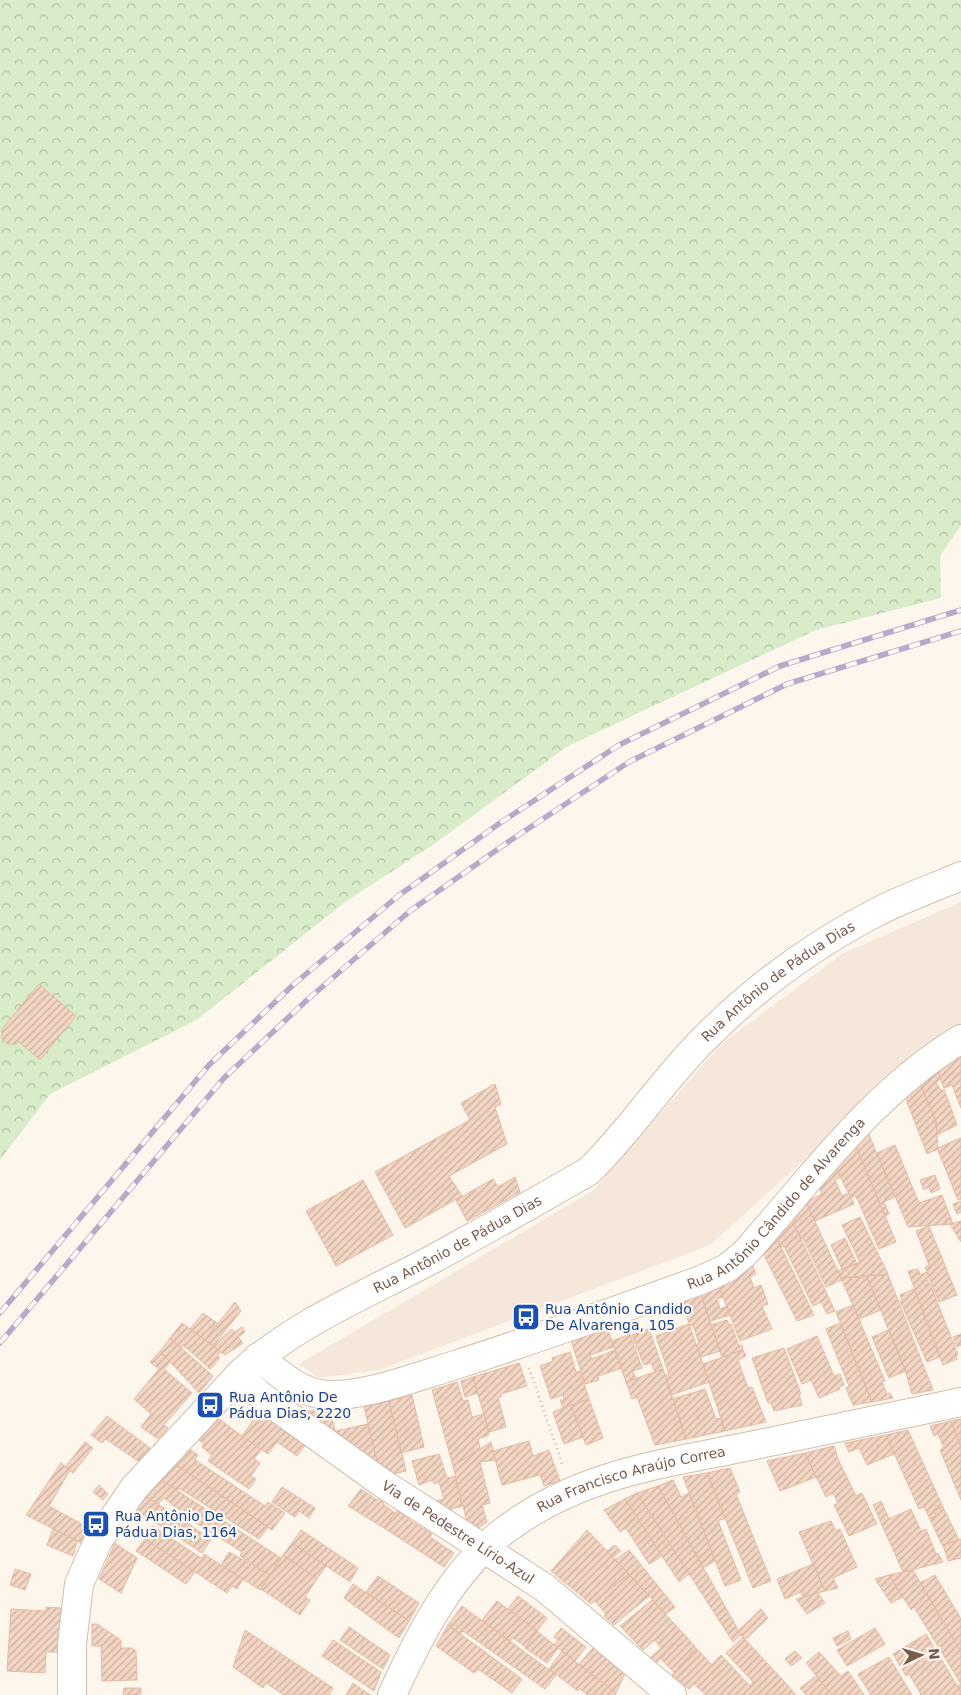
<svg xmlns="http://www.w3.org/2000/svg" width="961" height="1695" font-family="'DejaVu Sans',sans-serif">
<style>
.residential{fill:#f5e8da}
.forest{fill:url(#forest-crowns)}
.building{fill:url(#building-hatch);stroke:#e6bba3}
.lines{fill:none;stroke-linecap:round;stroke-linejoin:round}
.minor-casing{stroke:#d1beb0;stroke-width:30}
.path{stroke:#d9b8a5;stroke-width:3;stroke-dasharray:1 4;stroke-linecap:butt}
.minor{stroke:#fff;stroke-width:28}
.rail-casing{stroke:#b9a8c9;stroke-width:5.5}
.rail{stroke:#fffaf3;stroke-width:4;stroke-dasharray:11;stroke-linecap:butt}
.labels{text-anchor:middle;stroke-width:4.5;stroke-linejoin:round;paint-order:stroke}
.street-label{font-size:14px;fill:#7a5c4d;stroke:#fffaf3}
.transit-label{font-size:14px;fill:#164399;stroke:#fffaf3;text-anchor:start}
</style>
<defs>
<pattern id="forest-crowns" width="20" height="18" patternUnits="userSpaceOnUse" patternTransform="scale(1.25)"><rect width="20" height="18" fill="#d8ecc9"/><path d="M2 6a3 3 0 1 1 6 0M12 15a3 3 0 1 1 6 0" fill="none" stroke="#b4c2a5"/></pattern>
<pattern id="building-hatch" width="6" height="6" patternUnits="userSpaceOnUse" patternTransform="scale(1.25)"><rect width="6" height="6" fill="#f3d5c3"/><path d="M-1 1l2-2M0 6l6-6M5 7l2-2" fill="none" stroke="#cab0a1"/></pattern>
</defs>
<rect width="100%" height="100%" fill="#fdf6ec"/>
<path class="residential" d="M961,902V1028L940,1038L710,1245L379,1370L319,1378L299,1364L594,1190L720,1045L842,954Z"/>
<path class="forest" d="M0,0H961V525L940,556L941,598L816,630L568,746L434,844L345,902L198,1019L50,1094L0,1160Z"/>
<path class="building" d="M39,984L76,1016L40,1060L18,1041L16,1044H8L2,1039V1029Z
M961,1052V1108L952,1085L944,1088L937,1068Z
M937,1068L941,1079L936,1082L941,1091L944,1089L957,1125L937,1135L936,1122L919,1081Z
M919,1081L936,1122L938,1149L927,1154L904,1094Z
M495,1084L501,1104L495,1107L507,1144L449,1176L462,1196L405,1228L375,1172L470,1120L461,1103Z
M867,1130L895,1197L884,1202L889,1214L885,1216L855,1144Z
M961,1138V1199L958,1200L937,1148Z
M855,1144L896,1242L879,1249L856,1196L851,1198L835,1166Z
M895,1145L919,1203L942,1195L953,1224L908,1227L877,1153Z
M835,1166L841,1177L835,1180L842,1196L849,1193L854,1204L815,1221L806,1202L822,1194L818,1186Z
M935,1175L940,1189L931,1193L929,1187L924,1190L920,1180Z
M515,1177L520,1192L467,1221L456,1200L493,1179L498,1187Z
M363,1180L393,1235L336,1266L306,1211Z
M961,1201V1212L957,1214L953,1204Z
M806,1202L842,1280L826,1287L803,1238L801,1239L793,1222Z
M860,1217L888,1274L841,1278L837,1271L860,1262L842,1225Z
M961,1221V1242L950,1224Z
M793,1222L801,1239L835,1311L827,1314L821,1302L813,1306L784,1246L781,1247L777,1238Z
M929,1226L957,1295L939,1302L925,1267L929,1265L916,1231Z
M777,1238L781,1247L814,1315L797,1321L763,1253Z
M845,1238L857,1264L842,1269L831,1245Z
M751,1262L756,1274L750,1277L754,1288L761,1285L768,1304L762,1306L772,1329L740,1341L718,1284Z
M918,1269L920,1275L927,1272L929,1277L926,1278L931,1286L958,1355L956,1356L957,1359L943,1365L908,1271Z
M888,1275L933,1390L912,1394L907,1376L867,1276Z
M867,1277L881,1310L859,1319L841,1278Z
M718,1284L723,1297L717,1299L720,1309L727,1306L730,1315L710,1321L700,1292Z
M914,1289L940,1357L927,1362L900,1301L902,1300L900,1295Z
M700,1292L720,1351L701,1357L697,1344L699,1343L693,1325L690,1326L682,1301Z
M235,1302L241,1311L213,1346L205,1340Z
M853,1305L885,1381L882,1382L887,1394L890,1393L893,1398L872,1402L836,1312Z
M203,1313L217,1323L205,1340L190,1329Z
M727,1320L729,1325L731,1324L739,1346L742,1345L743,1350L722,1357L711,1325Z
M182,1323L221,1352L217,1356L220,1358L210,1369L183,1345L181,1348L170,1338Z
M840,1323L872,1402L853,1405L846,1388L849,1386L826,1329Z
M689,1324L709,1382L671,1395L665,1375L669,1374L656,1336Z
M242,1327L245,1332L238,1337L243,1343L225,1355L213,1346L232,1329L235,1332Z
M607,1327L614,1347L590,1355L592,1359L615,1350L622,1368L598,1376L599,1380L585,1384L571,1340Z
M649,1329L663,1369L655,1372L651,1363L644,1365L632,1335Z
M889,1330L906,1371L889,1378L872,1337Z
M630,1334L642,1368L633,1371L636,1379L626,1382L612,1341Z
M961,1334V1345L957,1347L953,1337Z
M817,1336L834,1376L840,1374L844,1385L839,1387L840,1389L819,1398L811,1380L802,1384L787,1349Z
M170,1338L213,1376L199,1393L160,1351Z
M784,1348L801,1394H799L802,1405L774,1411L771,1403H768L752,1358Z
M743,1350L746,1356L738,1360L748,1388L752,1387L766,1422L725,1431L703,1364Z
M160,1351L170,1362L164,1369L192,1393L164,1425L168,1428L158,1439L141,1427L151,1414L134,1399L159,1369L150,1362Z
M570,1352L576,1372L580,1371L589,1399L563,1408L560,1400H564L563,1395L551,1399L540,1366L553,1361L552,1358Z
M519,1363L527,1386L501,1394V1397H498L506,1427L489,1432L473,1377Z
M663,1369L686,1439L655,1445L637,1397L632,1399L626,1382Z
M473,1377L478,1393L465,1397L461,1381Z
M457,1382L463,1401L468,1400L472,1417L484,1414L489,1435L478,1439L480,1448L453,1466L432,1390Z
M705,1389L716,1419L721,1418L725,1431L686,1439L673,1399Z
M412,1395L424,1447L401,1453L389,1401Z
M589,1399L603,1438L586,1445L571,1405Z
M389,1401L406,1471L381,1477L364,1407Z
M571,1405L583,1437L564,1444L553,1412Z
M330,1409L335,1431L368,1424L377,1461L366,1457L298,1412Z
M260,1411L306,1444L297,1456L277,1442L268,1454L242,1436Z
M107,1416L150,1448L138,1461L106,1439L102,1443L91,1435Z
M219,1419L261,1450L254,1459L260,1463L251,1476L256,1479L249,1489L208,1461L212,1455L202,1447L204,1444L199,1440Z
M961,1419V1445H960L951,1421Z
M951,1421L961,1447V1500L940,1450L944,1448L938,1434L934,1436L930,1426Z
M908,1430L943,1507L934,1511L936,1516L930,1519L924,1507L919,1509L886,1435Z
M886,1435L894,1454L867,1465L859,1448L849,1452L845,1443Z
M529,1441L533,1456L549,1450L560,1481L544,1486L540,1475L502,1485L493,1451Z
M85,1442L93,1448L73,1473L65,1467Z
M491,1442L495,1460L480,1462L490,1503L482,1505L487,1522L470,1534L453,1466Z
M834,1446L837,1455H836L856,1496L862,1493L877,1524L849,1536L834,1505L838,1503L833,1493L826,1497L805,1453Z
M188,1448L198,1455L195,1460L265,1506L268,1502L285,1513L272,1530L175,1464Z
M805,1453L816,1477L780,1491L767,1461Z
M439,1454L447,1478L455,1476L462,1506L439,1513L424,1504L444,1499L439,1482L434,1484L433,1480L419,1485L412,1461Z
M61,1463L70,1470L49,1506L89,1528L81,1543L26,1515Z
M175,1464L268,1527L259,1539L179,1488L177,1490L161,1480Z
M730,1468L740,1492L736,1494L771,1581L753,1588L707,1473Z
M707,1473L725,1518L718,1521L741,1580L725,1586L683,1477Z
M161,1480L281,1558L270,1575L240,1556L242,1552L193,1521L164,1498L158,1504L147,1497Z
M673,1480L681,1497L689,1493L715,1561L703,1568L658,1486Z
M99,1485L108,1494L103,1500L93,1492Z
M658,1486L741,1635L733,1642L637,1493Z
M282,1487L315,1508L309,1518L299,1511L295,1517L272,1502Z
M361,1489L377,1500L384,1490L390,1494L383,1504L395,1513L384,1528L348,1506Z
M637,1493L689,1574L679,1582L625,1499Z
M147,1497L211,1539L202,1553L136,1510Z
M625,1499L662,1556L649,1564L626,1528L620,1532L604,1510Z
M881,1501L889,1519L911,1509L921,1531L926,1529L936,1554L938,1553L943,1562L903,1572L873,1505Z
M403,1502L415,1510L408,1519L432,1534L430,1537L454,1553L444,1567L384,1528Z
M943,1507L959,1540L942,1545L930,1519L936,1516L934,1511Z
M831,1521L836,1531L840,1529L857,1567L833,1578L838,1588L825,1591L799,1532Z
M153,1526L201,1558L204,1554L243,1579L237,1589L232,1586L227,1593L145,1539Z
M53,1529L77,1541L73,1556L47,1545Z
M301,1530L358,1568L350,1582L292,1543Z
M587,1530L629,1574L591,1604L551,1571Z
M145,1539L195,1572L186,1584L136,1551Z
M961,1539V1558L948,1561L943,1545Z
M115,1543L137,1558L121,1593L99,1579Z
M292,1543L326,1566L317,1579L283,1555Z
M615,1545L621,1551L613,1557L607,1551Z
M629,1550L675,1607L666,1614L615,1560Z
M229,1552L270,1575L260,1590L221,1565Z
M283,1555L317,1579L305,1597L310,1600L300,1615L261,1589Z
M813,1564L825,1591L803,1597L801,1592L785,1599L777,1579Z
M15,1569L31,1574L25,1590L10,1585Z
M913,1570L961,1652V1692L957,1686L961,1684L914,1607L911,1610L889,1575Z
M629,1574L649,1596L614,1625L604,1616L606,1614L595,1601Z
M889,1575L902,1597L891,1603L875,1579Z
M935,1575L961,1619V1652L920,1583Z
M378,1576L419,1603L409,1621L366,1592Z
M353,1584L409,1621L399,1638L344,1598Z
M818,1593L825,1603L807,1614L796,1599Z
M518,1596L547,1618L537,1631L508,1609Z
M652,1600L684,1634L656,1663L650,1658L661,1648L655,1640L643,1650L620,1626Z
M497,1601L537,1631L526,1647L513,1638L510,1641L482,1620Z
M462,1606L556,1675L545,1689L463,1631L460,1634L448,1625Z
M46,1607L61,1608L59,1652H46L45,1673L7,1671L11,1609L46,1611Z
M761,1609L768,1618L745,1640L738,1631Z
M92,1624H97L121,1640V1648H132L136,1651L137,1680L102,1681L101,1646H92Z
M448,1625L522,1679L512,1693L478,1669L474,1673L436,1646Z
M349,1627L390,1655L383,1669L340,1640Z
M561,1628L586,1647L575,1661L554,1645L558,1640L554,1637Z
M875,1628L885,1644L847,1666L837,1650Z
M245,1630L333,1688L329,1695H284L266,1683L263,1688L233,1667Z
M537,1631L558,1648L547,1663L525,1648Z
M848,1631L851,1639L837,1646L833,1638Z
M684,1634L696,1648L674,1672L661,1659Z
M926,1634L961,1692V1695H919L921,1694L909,1674L906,1676L893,1654Z
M743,1637L782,1679L766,1695H706L694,1684L721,1655L750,1686L753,1682L726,1653Z
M333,1640L381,1672L374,1691L322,1656Z
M594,1647L626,1671L616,1693L579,1664Z
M696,1648L712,1665L689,1689L672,1675Z
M562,1651L616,1693L615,1695H588L580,1689L578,1691L549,1669Z
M795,1651L802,1658L791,1666L785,1659Z
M819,1652L841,1676L848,1671L864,1695H832L806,1663Z
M889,1657L912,1695H871L858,1674Z
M816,1676L832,1695H806L800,1688Z
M782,1679L796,1695H766Z
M353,1683L370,1695H346Z
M124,1688H141V1695H123Z"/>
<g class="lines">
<g class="minor-casing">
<g id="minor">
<path id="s1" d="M258,1357C277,1371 296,1390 320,1394C356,1400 416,1377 452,1366C536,1339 618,1310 701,1280L727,1268L745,1253C812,1178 873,1092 961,1039"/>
<path id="s2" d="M238,1376L261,1396L382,1483L545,1588L672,1695"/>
<path id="s3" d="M72,1695V1644L79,1584L98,1541L134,1488L242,1372C296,1323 367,1294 431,1260C484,1231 537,1201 589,1171C632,1129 664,1078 706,1037C756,987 815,944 877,912C904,898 933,888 961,876"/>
<path id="s4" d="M392,1695C419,1636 451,1572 504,1531C578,1474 662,1464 750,1446C821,1431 891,1417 961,1402"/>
</g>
</g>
<path class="path" d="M529,1368L563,1466"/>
<use href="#minor" class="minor"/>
<g class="rail-casing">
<path id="rail" d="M0,1313L209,1065L293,985L398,896L500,823L619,745L780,666L961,610
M0,1343L224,1078L307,1000L410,911L511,840L629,762L787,684L961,631"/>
</g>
<use href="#rail" class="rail"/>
</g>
<defs>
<g id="bus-square" transform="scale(1.4375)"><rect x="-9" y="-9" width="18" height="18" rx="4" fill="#1a4fb4" stroke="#fffaf3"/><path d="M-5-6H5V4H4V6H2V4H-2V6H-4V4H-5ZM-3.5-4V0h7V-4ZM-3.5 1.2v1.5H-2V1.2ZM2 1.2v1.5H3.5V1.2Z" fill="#fff"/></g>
</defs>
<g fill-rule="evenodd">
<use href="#bus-square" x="526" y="1317"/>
<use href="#bus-square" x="210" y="1405"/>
<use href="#bus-square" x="96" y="1524"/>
</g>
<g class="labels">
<g class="street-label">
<text dy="5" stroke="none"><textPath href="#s3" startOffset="1052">Rua Antônio de Pádua Dias</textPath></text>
<text dy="5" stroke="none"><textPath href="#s1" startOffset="580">Rua Antônio Cândido de Alvarenga</textPath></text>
<text dy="5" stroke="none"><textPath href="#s3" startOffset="632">Rua Antônio de Pádua Dias</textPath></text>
<text dy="5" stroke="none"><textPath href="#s4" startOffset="340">Rua Francisco Araújo Correa</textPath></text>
<text dy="5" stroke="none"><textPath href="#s2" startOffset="270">Via de Pedestre Lírio-Azul</textPath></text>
</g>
<g class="transit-label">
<text x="545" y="1314">Rua Antônio Candido<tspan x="545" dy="16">De Alvarenga, 105</tspan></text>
<text x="229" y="1402">Rua Antônio De<tspan x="229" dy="16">Pádua Dias, 2220</tspan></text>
<text x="115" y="1521">Rua Antônio De<tspan x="115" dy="16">Pádua Dias, 1164</tspan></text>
</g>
</g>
<g transform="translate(921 1655) rotate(85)" stroke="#fffaf3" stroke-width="4" paint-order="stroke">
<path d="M0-4L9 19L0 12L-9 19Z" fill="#7a5c4d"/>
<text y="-8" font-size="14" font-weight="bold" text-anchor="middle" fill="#7a5c4d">N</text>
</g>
</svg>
